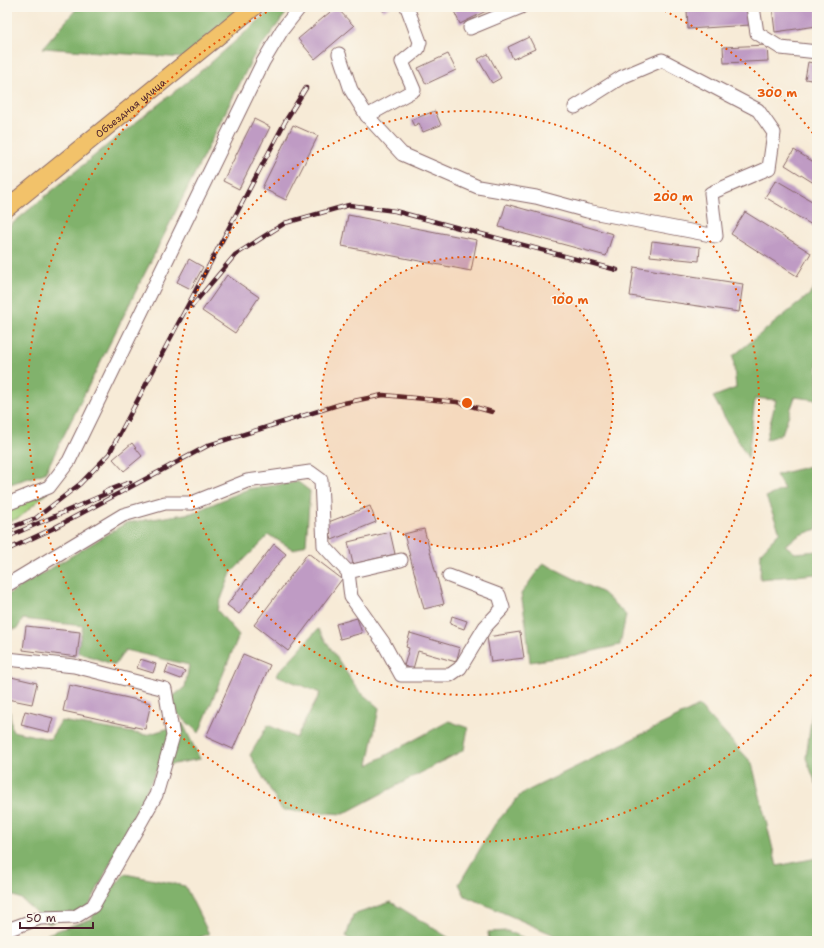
<svg xmlns="http://www.w3.org/2000/svg" width="824" height="948" font-family="'Shantell Sans',sans-serif">
<style>
.green{fill:#a2cf7c;stroke:#767754}
.forest{fill:#81b26c;stroke:#66684c}
.building{fill:#bf9bc4}
.lines{fill:none;stroke-linecap:round;stroke-linejoin:round}
.minor-casing{stroke:#876667;stroke-width:15}
.major-casing{stroke:#876667;stroke-width:19}
.minor{stroke:#fff;stroke-width:13}
.major{stroke:#f2c26a;stroke-width:17}
.rail-casing{stroke:#4a1f2b;stroke-width:4.5}
.rail{stroke:#fbf7ec;stroke-width:3;stroke-dasharray:9;stroke-linecap:butt}
.ring{fill:none;stroke:#e8590c;stroke-width:2;stroke-dasharray:2 4}
.labels{text-anchor:middle;stroke-width:3;stroke-linejoin:round;paint-order:stroke}
.street-label{font-size:10px;fill:#4a1f2b;stroke:#fbf7ec}
.centre{fill:#e8590c;stroke:#fbf7ec;stroke-width:2}
.ring-label{font-size:12px;text-anchor:middle;font-weight:bold;fill:#e8590c;stroke:#fbf7ec;stroke-width:3;stroke-linejoin:round;paint-order:stroke}
</style>
<rect width="100%" height="100%" fill="#fbf7ec"/>
<filter id="ink" filterUnits="userSpaceOnUse"><feTurbulence type="fractalNoise" baseFrequency=".025" numOctaves="2"/><feDisplacementMap in="SourceGraphic" scale="8" xChannelSelector="R" yChannelSelector="G"/><feConvolveMatrix kernelMatrix="1 2 1 2 8 2 1 2 1" color-interpolation-filters="sRGB"/></filter>
<filter id="wash" filterUnits="userSpaceOnUse"><feTurbulence type="fractalNoise" baseFrequency=".012" numOctaves="4" result="noise"/><feDisplacementMap in="SourceGraphic" scale="16" xChannelSelector="R" yChannelSelector="G"/><feGaussianBlur stdDeviation="0.9" result="paint"/><feColorMatrix in="noise" values="0 0 0 0 0 0 0 0 0 0 0 0 0 0 0 0 0 1.4 0 .05"/><feComposite in="paint" operator="in"/></filter>
<g filter="url(#wash)">
<rect width="100%" height="100%" fill="#f7ebd7"/>
<path class="green" d="M48,492L19,518L7,522V510Z"/>
<path class="forest" d="M78,7H240L183,58L43,48Z
M274,7H291L253,57L45,473L7,485V228L106,146L207,66Z
M817,285V400L795,397L782,434L766,440L776,400L755,398L748,458L713,397L736,388L733,356L809,295Z
M817,464V529L800,535L785,545L795,553L817,551V574L760,579L761,552L780,532L766,497L784,489L776,475Z
M298,482L310,491L306,544L294,550L269,535L231,573L217,610L239,635L199,733L179,715L167,701L185,687L189,665L125,650L115,665L77,652L83,626L23,619L17,629H9L7,641V595L126,523L192,513L248,489Z
M543,563L603,593L626,615L620,645L576,655L530,662L526,624L521,594Z
M318,629L358,690L379,708L368,765L449,721L468,728L464,750L343,814L282,810L250,755L268,725L296,738L320,693L276,675Z
M813,705L817,706V786L806,758Z
M699,706L752,763L777,866L817,858V941H568L465,896L459,884L495,824L521,794Z
M7,711L10,712L12,731L50,739L61,721L146,735L183,724L200,759L158,767L89,906L49,924L21,899L7,893Z
M125,874L185,886L209,934L189,941H51L47,934L91,919L107,894Z
M391,902L454,941H353L346,937L353,915Z
M507,931L532,941H489L488,932Z"/>
<g id="blocks">
<path class="building" d="M336,7L354,26L315,59L298,39Z
M382,7H391L383,11Z
M452,7H494L460,24Z
M749,7L750,25L688,29L687,10Z
M772,7H817V26L775,32Z
M529,37L535,49L513,59L508,47Z
M767,45L768,61L724,63L723,47Z
M448,54L456,70L426,84L418,68Z
M488,54L501,78L492,83L478,59Z
M808,62L817,64V81L805,79Z
M435,111L441,125L423,132L419,123L414,126L411,120Z
M254,119L270,127L239,189L223,181Z
M293,125L318,136L286,200L262,188Z
M794,150L817,164V185L785,165Z
M776,180L817,204V228L765,197Z
M506,204L613,234L606,256L499,227Z
M745,212L811,253L797,276L731,234Z
M348,215L477,240L471,271L342,246Z
M652,241L700,247L699,261L650,256Z
M189,259L203,267L191,289L177,282Z
M634,267L743,284L739,312L630,296Z
M227,275L259,297L235,333L202,311Z
M132,443L142,456L124,471L113,459Z
M370,506L376,522L332,540L326,523Z
M424,529L444,604L424,609L404,534Z
M390,532L395,554L353,564L348,542Z
M274,544L286,554L239,614L227,605Z
M308,553L342,579L288,651L254,625Z
M452,616L467,621L464,629L450,624Z
M357,618L362,633L340,639L336,624Z
M26,626L80,632L77,657L23,650Z
M520,632L524,658L491,662L487,637Z
M410,633L460,648L456,662L418,651L413,669L404,666L409,648L406,647Z
M243,654L270,665L233,749L206,737Z
M140,659L156,664L153,673L137,668Z
M168,665L185,671L181,679L165,673Z
M7,676L37,683L32,704L7,699Z
M69,685L151,703L145,729L63,711Z
M25,711L53,718L49,732L21,725Z"/>
</g>
</g>
<g filter="url(#ink)">
<use href="#blocks" fill-opacity="0" stroke="#876667" stroke-width="1"/>
<g class="lines">
<g class="minor-casing">
<path id="minor" d="M407,7L420,42L418,49L402,62L414,90L367,116L402,154L478,187L536,197L587,211L716,236L711,193L769,168L774,133L758,110L662,60L622,77L575,107
M753,7L757,33L781,48L817,52
M470,28L521,7
M339,54L351,90L367,116
M7,504L49,487L69,461L263,62L282,30L300,7
M348,572L401,560
M7,585L123,515L165,503H192L247,481L310,472L321,480L324,546L348,572L351,597L383,642L401,675H450L460,668L485,627L503,608L499,595L449,576
M7,659L74,666L165,689L173,736L156,795L93,906L75,917L40,918L7,930"/>
</g>
<g class="major-casing">
<g id="major">
<path id="s1" d="M7,208L254,7"/>
</g>
</g>
<use href="#minor" class="minor"/>
<use href="#major" class="major"/>
<g class="rail-casing">
<path id="rail" d="M192,306L235,255L285,223L349,205L395,211L617,270
M104,492L130,482
M36,518L80,484L109,454L286,120L306,88
M7,529L33,519
M7,537L110,492
M7,550L52,529L209,445L344,403L383,395L457,402L492,412"/>
</g>
<use href="#rail" class="rail"/>
</g>
</g>
<circle cx="467" cy="403" r="146" fill="#e8590c" fill-opacity=".12"/>
<g class="ring">
<circle cx="467" cy="403" r="146"/>
<circle cx="467" cy="403" r="292"/>
<path d="M815 670A439 439 0 1 1 275 8M659 8A439 439 0 0 1 815 136"/>
</g>
<g class="labels">
<g class="street-label">
<text dy="4" stroke="none"><textPath href="#s1" startOffset="159">Объездная улица</textPath></text>
</g>
</g>
<circle cx="467" cy="403" r="6" class="centre"/>
<g class="ring-label">
<text x="777" y="97">300 m</text>
<text x="673" y="201">200 m</text>
<text x="570" y="304">100 m</text>
</g>
<rect width="824" height="948" fill="none" stroke="#fbf7ec" stroke-width="24"/>
<path d="M20 922v6h73v-6" fill="none" stroke="#4a1f2b" stroke-width="2"/>
<text x="26" y="922" font-size="12" fill="#4a1f2b" stroke="#fbf7ec" stroke-width="3" paint-order="stroke">50 m</text>
</svg>
